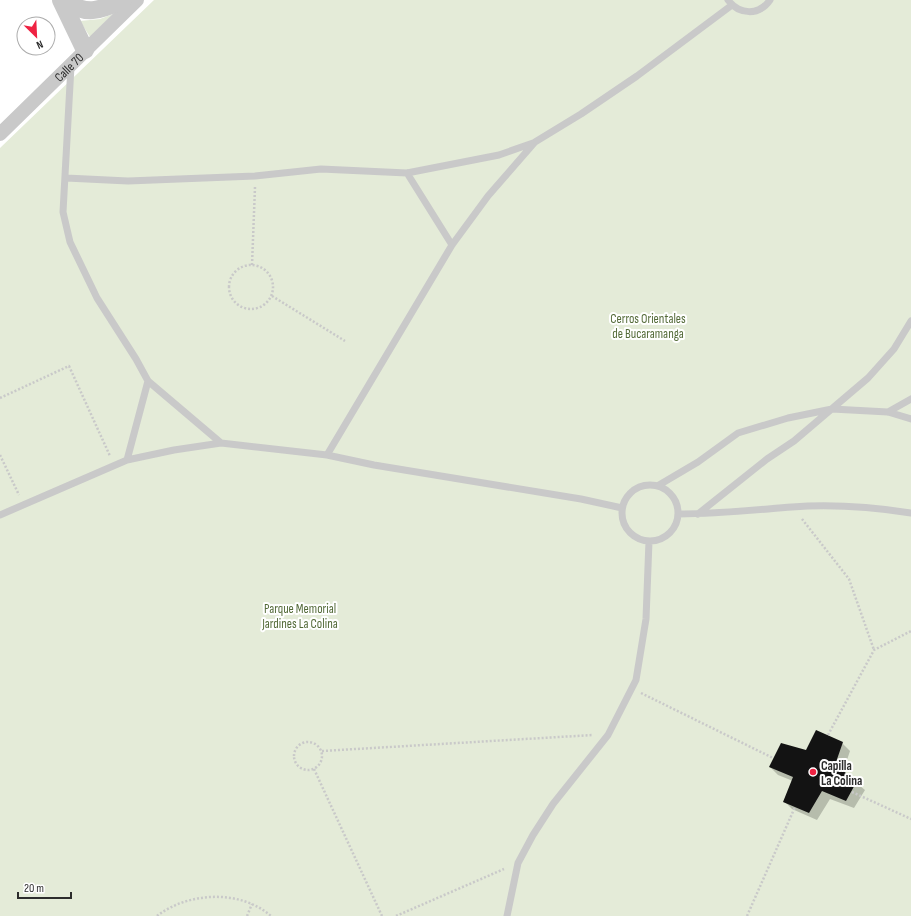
<svg xmlns="http://www.w3.org/2000/svg" width="911" height="916" font-family="'Sofia Sans Condensed',sans-serif">
<style>
.green{fill:#e4ebd8}
.shadow{fill:#0003}
.building{fill:#131313}
.lines{fill:none;stroke-linecap:round;stroke-linejoin:round}
.path{stroke:#c9c9c9;stroke-width:2.5;stroke-dasharray:2 2;stroke-linecap:butt}
.service{stroke:#c9c9c9;stroke-width:7}
.minor{stroke:#c9c9c9;stroke-width:14}
.tertiary{stroke:#c9c9c9;stroke-width:18}
.poi-dot{fill:#ef2242;stroke:#fff;stroke-width:1.5}
.labels{text-anchor:middle;stroke-width:4;stroke-linejoin:round;paint-order:stroke}
.street-label{font-size:13px;fill:#2c2c2c;stroke:#fff}
.park-label{font-size:13px;fill:#536a38;stroke:#fff}
.poi-label{font-size:13px;font-weight:bold;fill:#2c2c2c;stroke:#fff;text-anchor:start}
</style>
<rect width="100%" height="100%" fill="#fff"/>
<path class="green" d="M154,0H911V916H0V148Z
M113,14L90,37L80,21L100,19Z"/>
<path class="shadow" d="M842,743L850,751L843,772L865,790L854,808L830,799L817,820L792,809L784,801L793,781L778,775L770,767L807,751Z"/>
<path class="building" d="M816,730L843,742L835,765L857,781L846,801L822,791L809,813L783,802L793,777L769,767L781,743L806,750Z"/>
<g class="lines">
<path class="path" d="M229 287a22 22 0 1 1 44 0a22 22 0 1 1-44 0Z
M252,265L255,187
M272,296L345,341
M0,398L69,366L110,456
M0,455L19,495
M802,519L849,579L874,650
M641,693L773,758
M828,735L874,650L911,631
M294 756a14 14 0 1 1 28 0a14 14 0 1 1-28 0Z
M322,751L593,735
M314,769L382,916
M852,792L911,819
M157,916C188,892 240,889 271,916
M247,916L252,904
M396,916L504,869
M747,916L795,807"/>
<path class="service" d="M728,0C739,15 759,16 770,0
M71,66L63,212L70,242L97,298L136,359L148,381L221,443L327,455L374,465L581,499L622,508
M407,173L452,245
M66,178L128,181L255,176L321,169L407,173L499,155L533,143
M888,412L911,399
M327,455L452,245L488,196L535,142L581,114L637,76L732,5
M127,460L174,450L221,443
M622 513a28 28 0 1 1 56 0a28 28 0 1 1-56 0Z
M659,485L698,462L738,433L788,418L832,409L888,412L911,419
M679,514C717,514 754,510 792,507C832,504 872,507 911,513
M698,514L767,459L794,441L868,378L894,349L911,321
M0,515L127,460L148,381
M507,916L518,863L533,835L553,804L608,735L636,680L646,619L649,541"/>
<path class="minor" id="s1" d="M0,134L137,0"/>
<path class="tertiary" d="M61,0L85,50
M63,0C86,16 99,11 123,0"/>
</g>
<circle class="poi-dot" cx="813" cy="772" r="4"/>
<g class="labels">
<g class="street-label">
<text dy="5" stroke="none"><textPath href="#s1" startOffset="96">Calle 70</textPath></text>
</g>
<g class="park-label">
<text x="648" y="323">Cerros Orientales<tspan x="648" dy="15">de Bucaramanga</tspan></text>
<text x="300" y="613">Parque Memorial<tspan x="300" dy="15">Jardines La Colina</tspan></text>
</g>
<g class="poi-label">
<text x="821" y="770">Capilla<tspan x="821" dy="15">La Colina</tspan></text>
</g>
</g>
<g transform="translate(36 36) rotate(156)"><circle r="19" fill="#ffffff" stroke="#ababab"/>
<path d="M0-3L7 15L0 10L-7 15Z" fill="#ef2242"/>
<text y="-6" font-size="11" font-weight="bold" text-anchor="middle" fill="#2c2c2c">N</text>
</g>
<path d="M18 892v6h53v-6" fill="none" stroke="#2c2c2c" stroke-width="2"/>
<text x="24" y="892" font-size="12" fill="#2c2c2c" stroke="#ffffff" stroke-width="3" paint-order="stroke">20 m</text>
</svg>
